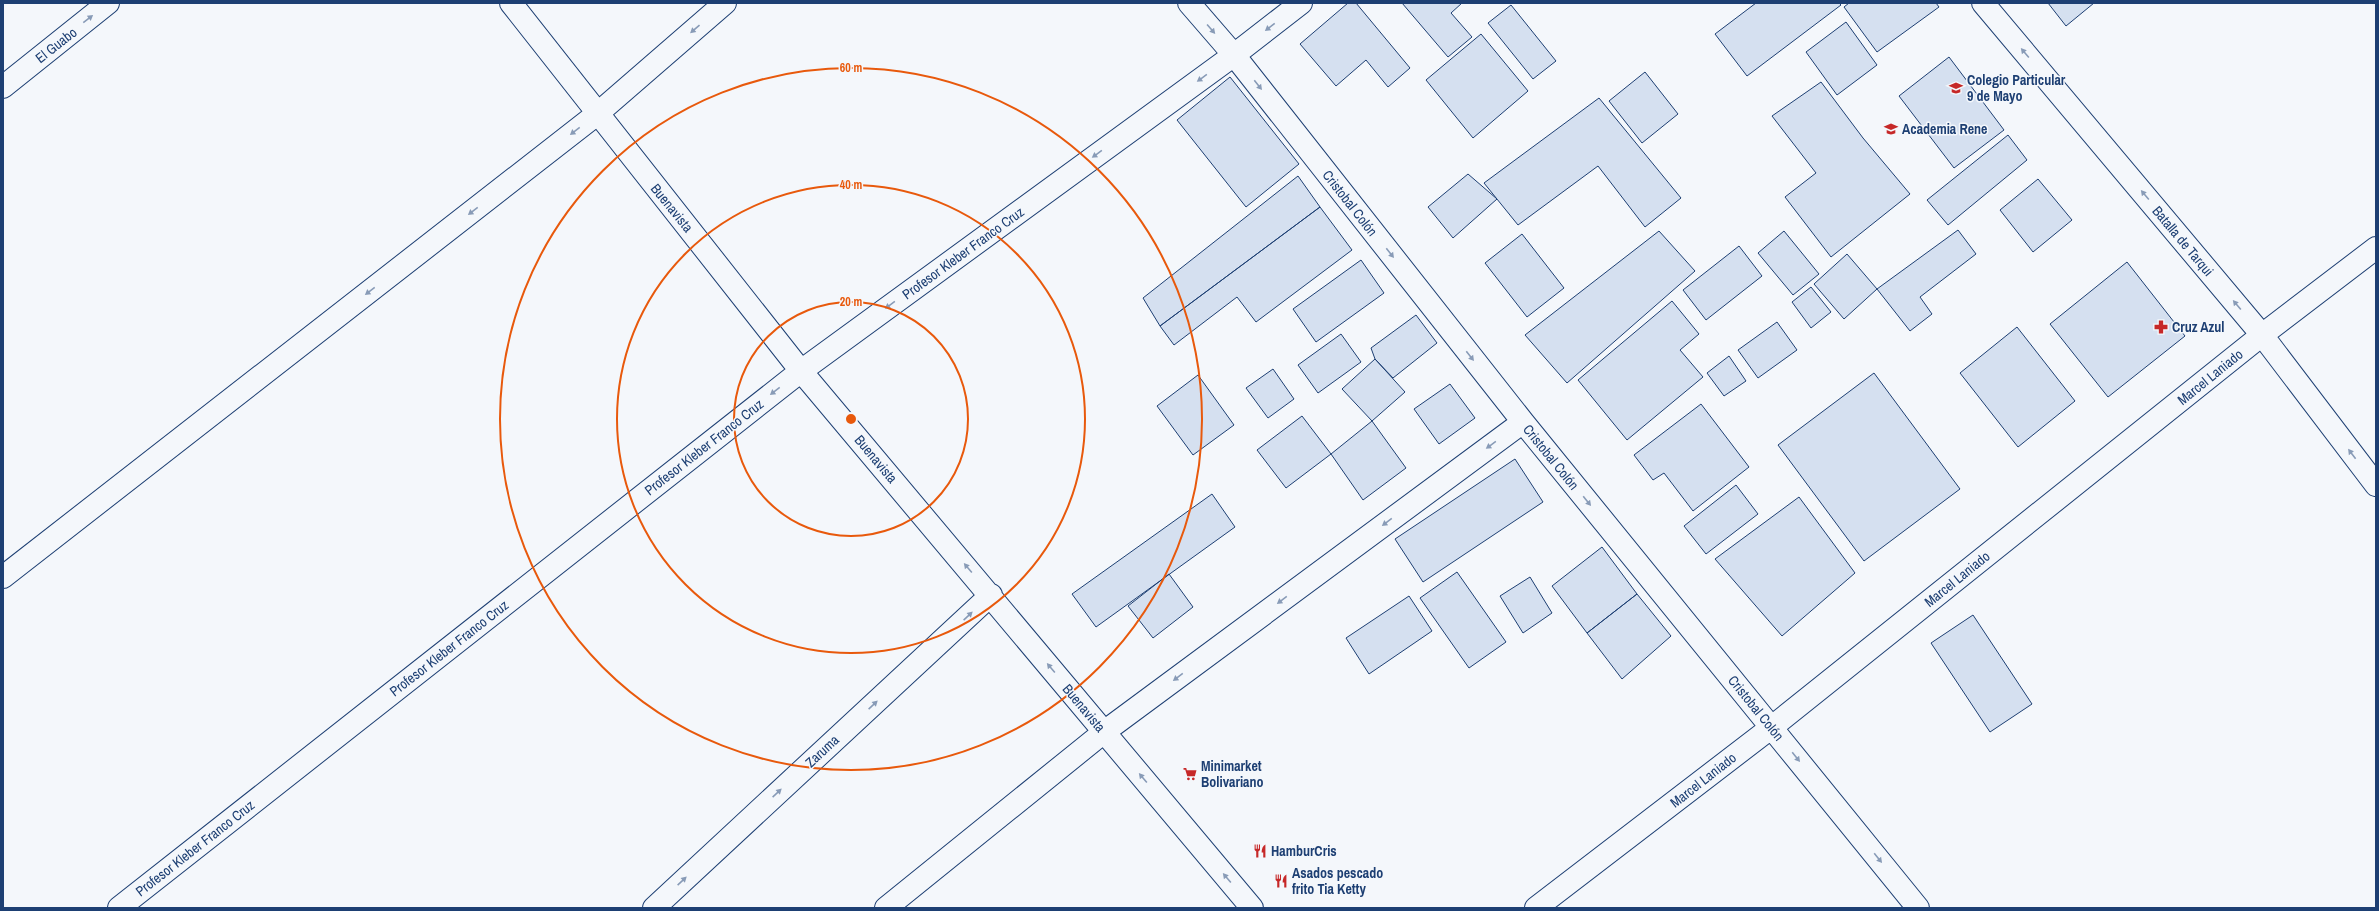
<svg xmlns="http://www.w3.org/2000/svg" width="2379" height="911" font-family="'Archivo Narrow',sans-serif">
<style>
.building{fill:#d5e0f0;stroke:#1d3f73}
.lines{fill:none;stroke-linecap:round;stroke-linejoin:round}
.minor-casing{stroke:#1d3f73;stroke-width:24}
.minor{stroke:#f4f7fb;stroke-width:22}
.oneway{fill:#889bb7}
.ring{fill:none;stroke:#e8590c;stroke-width:2}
.labels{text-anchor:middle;stroke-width:3;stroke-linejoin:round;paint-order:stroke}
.street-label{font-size:14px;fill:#1d3f73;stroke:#f4f7fb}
.poi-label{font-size:14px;font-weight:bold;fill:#1d3f73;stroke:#f4f7fb;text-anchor:start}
.centre{fill:#e8590c;stroke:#f4f7fb;stroke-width:2}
.ring-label{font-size:12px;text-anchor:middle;font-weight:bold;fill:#e8590c;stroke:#f4f7fb;stroke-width:3;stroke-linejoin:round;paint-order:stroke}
</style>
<rect width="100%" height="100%" fill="#f4f7fb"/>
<path class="building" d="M1348,3H1356L1410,68L1388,87L1366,60L1336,86L1300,44Z
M1402,3H1462L1451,13L1472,37L1448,57Z
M1756,3H1839L1841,5L1747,76L1715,34Z
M1849,3H1936L1939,7L1877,52L1844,7Z
M2048,3H2094L2066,26Z
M1511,5L1556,61L1533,79L1488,23Z
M1846,22L1877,65L1837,95L1806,52Z
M1481,34L1528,91L1473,138L1426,80Z
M1949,57L2004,130L1954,168L1899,96Z
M1645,72L1678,114L1642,143L1609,101Z
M1230,77L1299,164L1246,207L1177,120Z
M1821,82L1863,138L1910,194L1831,257L1785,197L1816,173L1772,116Z
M1599,98L1681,198L1645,227L1598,166L1518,225L1484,183Z
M2008,135L2027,160L1948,225L1927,200Z
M1468,174L1497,199L1453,238L1428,207Z
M1298,176L1320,207L1160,326L1143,298Z
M2038,179L2072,220L2033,252L2000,210Z
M1320,207L1352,250L1256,322L1237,297L1174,345L1160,326Z
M1958,230L1976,254L1920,297L1932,314L1910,331L1877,289Z
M1659,231L1695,271L1567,383L1525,335Z
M1784,231L1819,274L1793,295L1758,253Z
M1522,234L1564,288L1527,317L1485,263Z
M1739,246L1762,276L1706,320L1683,290Z
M1847,254L1877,289L1844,319L1814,284Z
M1361,260L1384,293L1316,342L1293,309Z
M2127,262L2185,336L2108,397L2050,324Z
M1811,287L1831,312L1811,328L1792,302Z
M1672,301L1699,334L1680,350L1703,377L1627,440L1578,380Z
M1416,315L1437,343L1393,378L1375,359L1371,348Z
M1777,322L1797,350L1758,378L1738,350Z
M2017,327L2075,401L2018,447L1960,373Z
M1341,334L1361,362L1318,393L1298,365Z
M1729,356L1746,381L1724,396L1707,373Z
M1375,359L1405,392L1372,421L1342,389Z
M1273,369L1294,399L1268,418L1246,388Z
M1874,373L1960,489L1864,561L1778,445Z
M1198,375L1234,425L1193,455L1157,406Z
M1450,384L1475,418L1439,444L1414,409Z
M1701,404L1749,467L1693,511L1664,473L1653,480L1634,455Z
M1302,416L1331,454L1286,488L1257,450Z
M1372,421L1406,468L1363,500L1331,454Z
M1515,459L1543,502L1423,582L1395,539Z
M1736,485L1758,514L1706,554L1684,526Z
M1212,494L1235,527L1096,627L1072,594Z
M1799,497L1855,573L1782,636L1715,559Z
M1602,547L1637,594L1587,633L1552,586Z
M1457,572L1506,642L1469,668L1420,598Z
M1169,574L1193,607L1153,638L1128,606Z
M1530,577L1552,613L1523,633L1500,596Z
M1637,594L1671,636L1622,679L1587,633Z
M1409,596L1432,631L1369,674L1346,638Z
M1973,615L2032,704L1990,732L1931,643Z"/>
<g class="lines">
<g class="minor-casing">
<path id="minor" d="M511,3L801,371L1252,908
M1189,3L1234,55L1523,422L1918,908
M1983,3L2262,335L2376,485
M3,87L108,3
M3,577L597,114L725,3
M119,908L801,371L1234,55L1301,3
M654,908L991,595
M886,908L1104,732L1523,422
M1536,908L1772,727L2262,335L2376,248"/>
</g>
<use href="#minor" class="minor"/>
</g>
<defs><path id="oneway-solid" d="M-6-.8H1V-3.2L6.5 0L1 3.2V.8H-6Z"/></defs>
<g class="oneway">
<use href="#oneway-solid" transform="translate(88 19) rotate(-38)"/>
<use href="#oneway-solid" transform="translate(1270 27) rotate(142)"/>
<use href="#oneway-solid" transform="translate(695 29) rotate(139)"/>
<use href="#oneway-solid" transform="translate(1211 29) rotate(49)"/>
<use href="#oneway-solid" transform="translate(2025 53) rotate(-130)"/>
<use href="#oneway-solid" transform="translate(1202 78) rotate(144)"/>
<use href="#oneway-solid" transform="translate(1258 85) rotate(52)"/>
<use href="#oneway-solid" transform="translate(575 131) rotate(142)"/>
<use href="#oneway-solid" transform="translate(1097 154) rotate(144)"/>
<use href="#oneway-solid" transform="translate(2145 195) rotate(-130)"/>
<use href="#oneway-solid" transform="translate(473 211) rotate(142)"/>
<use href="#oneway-solid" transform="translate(1390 253) rotate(52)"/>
<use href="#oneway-solid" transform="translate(370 291) rotate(142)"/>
<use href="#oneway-solid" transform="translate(890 305) rotate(144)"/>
<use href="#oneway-solid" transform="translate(2237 305) rotate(-130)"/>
<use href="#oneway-solid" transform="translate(1470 356) rotate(52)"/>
<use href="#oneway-solid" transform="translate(775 391) rotate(142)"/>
<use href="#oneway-solid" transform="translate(1491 445) rotate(144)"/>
<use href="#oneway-solid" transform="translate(2352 454) rotate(-127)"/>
<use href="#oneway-solid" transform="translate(1587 501) rotate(51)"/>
<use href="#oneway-solid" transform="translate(1387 522) rotate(143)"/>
<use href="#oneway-solid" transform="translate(968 568) rotate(-130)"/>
<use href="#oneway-solid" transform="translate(1282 600) rotate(143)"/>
<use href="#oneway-solid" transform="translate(968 616) rotate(-43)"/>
<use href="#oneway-solid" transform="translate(1051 668) rotate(-130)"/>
<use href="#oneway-solid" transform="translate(1178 677) rotate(143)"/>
<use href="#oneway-solid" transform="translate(873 705) rotate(-43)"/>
<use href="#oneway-solid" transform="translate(1796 757) rotate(51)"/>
<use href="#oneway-solid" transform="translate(1143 778) rotate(-130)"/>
<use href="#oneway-solid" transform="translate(777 793) rotate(-43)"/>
<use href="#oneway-solid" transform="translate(1878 858) rotate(51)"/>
<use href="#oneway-solid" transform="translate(1227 878) rotate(-130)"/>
<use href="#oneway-solid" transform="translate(682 881) rotate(-43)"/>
</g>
<g class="ring">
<circle cx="851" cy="419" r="117"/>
<circle cx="851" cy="419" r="234"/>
<circle cx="851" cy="419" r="351"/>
</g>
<defs>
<g id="school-bare" transform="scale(1.08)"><path d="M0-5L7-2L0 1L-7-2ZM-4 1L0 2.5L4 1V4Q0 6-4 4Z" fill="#c62828" stroke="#f4f7fb" stroke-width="2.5" paint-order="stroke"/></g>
<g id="pharmacy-bare" transform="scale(1.08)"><path d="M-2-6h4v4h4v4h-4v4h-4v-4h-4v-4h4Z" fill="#c62828" stroke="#f4f7fb" stroke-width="2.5" paint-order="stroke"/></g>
<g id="supermarket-bare" transform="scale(1.08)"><path d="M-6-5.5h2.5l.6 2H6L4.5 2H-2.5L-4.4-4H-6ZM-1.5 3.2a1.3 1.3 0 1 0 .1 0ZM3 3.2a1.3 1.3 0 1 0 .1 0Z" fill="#c62828" stroke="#f4f7fb" stroke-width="2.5" paint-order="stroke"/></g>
<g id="restaurant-bare" transform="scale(1.08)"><path d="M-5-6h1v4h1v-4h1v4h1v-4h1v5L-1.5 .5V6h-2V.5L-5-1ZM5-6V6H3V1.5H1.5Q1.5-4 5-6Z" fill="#c62828" stroke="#f4f7fb" stroke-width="2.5" paint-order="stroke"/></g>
</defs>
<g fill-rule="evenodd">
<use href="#school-bare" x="1956" y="88"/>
<use href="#school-bare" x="1891" y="129"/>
<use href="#pharmacy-bare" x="2161" y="327"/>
<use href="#supermarket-bare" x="1190" y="774"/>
<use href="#restaurant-bare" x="1260" y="851"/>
<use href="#restaurant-bare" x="1281" y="881"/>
</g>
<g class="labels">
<g class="street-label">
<text transform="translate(56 45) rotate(-38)" y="5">El Guabo</text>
<text transform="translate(1350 203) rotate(52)" y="5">Cristobal Colón</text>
<text transform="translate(672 208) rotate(51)" y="5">Buenavista</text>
<text transform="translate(2183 241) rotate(50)" y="5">Batalla de Tarqui</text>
<text transform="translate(963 253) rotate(-36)" y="5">Profesor Kleber Franco Cruz</text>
<text transform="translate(2210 377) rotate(-39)" y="5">Marcel Laniado</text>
<text transform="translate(704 447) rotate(-38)" y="5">Profesor Kleber Franco Cruz</text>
<text transform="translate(1551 457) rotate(51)" y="5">Cristobal Colón</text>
<text transform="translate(876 459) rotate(50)" y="5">Buenavista</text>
<text transform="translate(1957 579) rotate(-39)" y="5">Marcel Laniado</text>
<text transform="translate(449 648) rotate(-38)" y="5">Profesor Kleber Franco Cruz</text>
<text transform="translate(1084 708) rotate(50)" y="5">Buenavista</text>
<text transform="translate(1756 708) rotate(51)" y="5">Cristobal Colón</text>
<text transform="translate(822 751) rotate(-43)" y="5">Zaruma</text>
<text transform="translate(1703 780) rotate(-38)" y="5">Marcel Laniado</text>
<text transform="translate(195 848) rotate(-38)" y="5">Profesor Kleber Franco Cruz</text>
</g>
<g class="poi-label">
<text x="1967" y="85">Colegio Particular<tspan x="1967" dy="16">9 de Mayo</tspan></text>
<text x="1902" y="134">Academia Rene</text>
<text x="2172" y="332">Cruz Azul</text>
<text x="1201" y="771">Minimarket<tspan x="1201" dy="16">Bolivariano</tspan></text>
<text x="1271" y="856">HamburCris</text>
<text x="1292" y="878">Asados pescado<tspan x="1292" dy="16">frito Tia Ketty</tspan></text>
</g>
</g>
<circle cx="851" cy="419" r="6" class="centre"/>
<g class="ring-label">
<text x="851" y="72">60 m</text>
<text x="851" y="189">40 m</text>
<text x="851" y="306">20 m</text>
</g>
<rect width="2379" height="911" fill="none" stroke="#1d3f73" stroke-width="8"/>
</svg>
